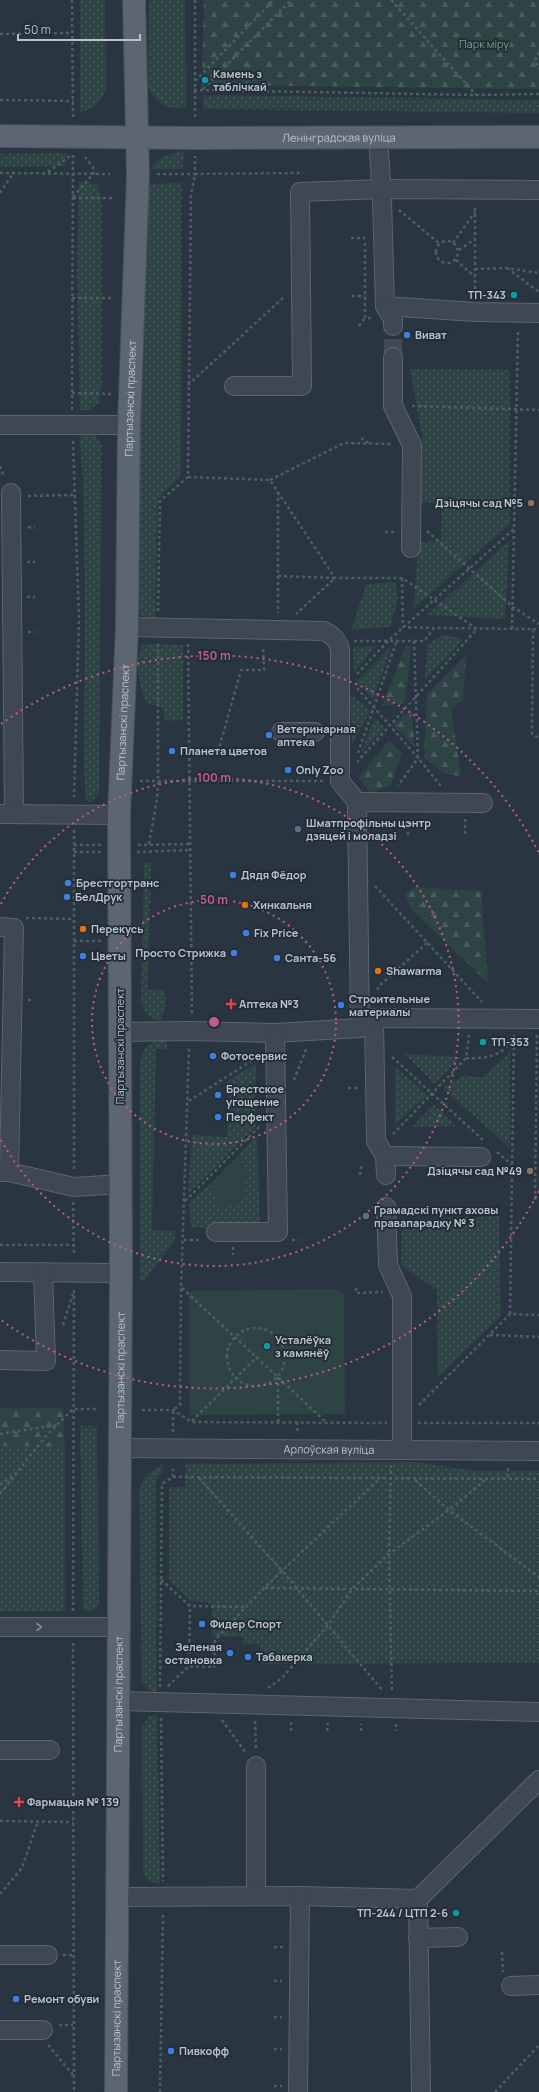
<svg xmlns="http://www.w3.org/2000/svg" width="539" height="2092" font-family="Manrope,sans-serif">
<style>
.grass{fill:url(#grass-dots)}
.forest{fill:url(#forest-firs)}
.park{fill:#2d4344}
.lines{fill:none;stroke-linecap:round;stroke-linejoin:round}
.minor-tunnel{stroke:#404a57;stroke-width:18;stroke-dasharray:18 9;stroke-linecap:butt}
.minor-casing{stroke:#5c656f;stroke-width:20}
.major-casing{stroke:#47505b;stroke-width:24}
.path{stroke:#4c6061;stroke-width:2.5;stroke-dasharray:3 3;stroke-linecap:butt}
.minor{stroke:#3e4752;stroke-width:18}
.major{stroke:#5c6671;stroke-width:22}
.oneway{stroke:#838b95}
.ring{fill:none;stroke:#bf5c88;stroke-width:2;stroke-dasharray:2 4}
.culture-dot{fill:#0f9aa8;stroke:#222c37;stroke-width:1.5}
.shop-dot{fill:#3f7fe0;stroke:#222c37;stroke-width:1.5}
.education-dot{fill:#8d6e63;stroke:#222c37;stroke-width:1.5}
.service-dot{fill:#5c6f8a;stroke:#222c37;stroke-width:1.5}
.food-dot{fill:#e8710a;stroke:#222c37;stroke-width:1.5}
.health-dot{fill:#e0444e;stroke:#222c37;stroke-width:1.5}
.labels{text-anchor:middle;stroke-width:3.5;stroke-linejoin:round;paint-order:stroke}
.park-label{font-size:11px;fill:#7b9f82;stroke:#222c37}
.poi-label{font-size:11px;font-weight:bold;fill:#bbc2cb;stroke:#222c37;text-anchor:start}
.street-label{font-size:11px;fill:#bbc2cb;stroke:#222c37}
.centre{fill:#bf5c88;stroke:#222c37;stroke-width:2}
.ring-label{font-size:12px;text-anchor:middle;font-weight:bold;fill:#bf5c88;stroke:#222c37;stroke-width:3.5;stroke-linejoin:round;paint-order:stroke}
</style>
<defs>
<pattern id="grass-dots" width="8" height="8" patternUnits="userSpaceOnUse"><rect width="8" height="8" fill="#2d4344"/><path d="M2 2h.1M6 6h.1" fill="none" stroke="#4a5c5e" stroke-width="1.8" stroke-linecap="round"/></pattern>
<pattern id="forest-firs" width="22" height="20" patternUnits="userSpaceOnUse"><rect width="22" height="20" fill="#2d4344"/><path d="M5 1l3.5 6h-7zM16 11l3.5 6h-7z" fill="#4a5c5e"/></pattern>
</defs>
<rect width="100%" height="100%" fill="#2a3542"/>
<path class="grass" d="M80,0H105L106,90C101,102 91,109 80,113Z
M149,0H185L186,108C167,110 156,103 148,87Z
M203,95L539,100V113L203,109Z
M184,151L183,169H151C159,156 169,154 184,151Z
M66,153L65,166L0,167V154Z
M79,181L97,184L102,200V384L99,403L88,411L80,410L77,272Z
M182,182L181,476L158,499L155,624L146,619L138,612L143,185Z
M410,369L510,370V524L414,608L418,542L441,541L442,503L421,502L422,436Z
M79,433L95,435L102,446L99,792L92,802L86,801L84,766L85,597L83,480Z
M509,541L505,619L427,615Z
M396,582L398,599L390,627L351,630L366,584Z
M444,634L463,640L425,680L427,645Z
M147,644L183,645V720L165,721L162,707L146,703C140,684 133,664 142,645Z
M392,645L373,699L356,682Z
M376,646L354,673L353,647Z
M350,694L370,711L352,744Z
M375,718L385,728L361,753Z
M144,862L151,863L148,990H165L166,1005L161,1021C149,1019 145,1012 141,1002Z
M157,1040H167V1049H156L152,1230L176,1231L175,1241L143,1281L140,1279V1063C142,1050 146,1047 157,1040Z
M510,1052V1148L443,1088L465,1075L482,1078Z
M405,1054L460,1057L435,1084Z
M256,1064L255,1127L188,1194L192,1135L227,1137V1081Z
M395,1067L428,1095L395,1125Z
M434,1105L456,1126L412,1127Z
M257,1136L260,1230L191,1227L189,1202L210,1184L219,1209L247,1170L238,1156Z
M499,1216L501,1316L438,1377L437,1290L401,1265L402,1220Z
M80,1426H97L99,1604L93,1610L83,1611Z
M0,1446L65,1447V1611H0Z
M418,1462L474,1471H539V1663L262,1664L260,1645L243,1644V1637H212V1603L190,1601L169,1580V1487H185L186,1464Z
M162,1465L163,1472L156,1479L157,1693L149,1690L142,1683L139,1491L144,1477Z
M157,1714L160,1885L147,1880L143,1872L142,1726L150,1716Z"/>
<path class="forest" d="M204,0H539V89L202,85Z
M406,645L411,647L405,703L382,706Z
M466,655L463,700L451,708L461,776L444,774L424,758L427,694Z
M411,709L415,748L393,725Z
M389,740L402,753L391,785L371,793L358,778Z
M416,887L482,891C482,922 487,952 488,983L410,908L405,893Z
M0,1408H63L65,1447L0,1446Z"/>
<path class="park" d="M238,1156L247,1170L243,1199L219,1209L210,1184Z
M337,1289L344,1295L345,1414L190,1415L189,1291Z"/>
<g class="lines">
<path class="minor-tunnel" d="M393,357V326"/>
<g class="minor-casing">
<g id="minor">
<path d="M378,136L382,198L385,306L475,312L539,313"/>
<path d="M385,306L393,319V326"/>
<path d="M393,357V406L412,445L411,548"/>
<path d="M234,386H302L300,192L381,189L539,190"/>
<path d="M0,425H129"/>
<path d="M11,493L14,814"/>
<path d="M127,627L324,631C333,636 338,640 340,650V781L357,802"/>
<path d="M281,732H315"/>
<path d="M0,814L119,815"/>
<path d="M0,927L14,928L9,1172"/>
<path d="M374,1018L376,1141L385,1156L386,1175"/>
<path d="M360,1028L357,802L483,803"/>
<path d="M120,1032L190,1031L275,1033L360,1028L374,1018L539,1019"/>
<path d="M385,1156L481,1157"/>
<path d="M0,1172H9L74,1187L120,1184"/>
<path d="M386,1207L388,1265L402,1296V1450"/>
<path d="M216,1232H278L275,1033"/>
<path d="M0,1272L121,1273"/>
<path d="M0,1360L46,1361L43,1272"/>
<path id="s1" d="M119,1448L539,1451"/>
<path d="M0,1627H119"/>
<path d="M118,1701L539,1712"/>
<path d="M0,1750H50"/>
<path d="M256,1896V1766"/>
<path d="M117,1897L300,1896L418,1899"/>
<path d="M418,1938L458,1937"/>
<path d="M0,1955H48"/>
<path d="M511,1986L539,1985"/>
<path d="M0,2030H43"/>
<path d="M298,2092L300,1896"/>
<path d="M421,2092L418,1899L539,1780"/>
</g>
</g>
<g class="major-casing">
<g id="major">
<path id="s2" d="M0,136L196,138L539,137"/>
<path id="s3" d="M116,2092L121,1273L119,815L127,627L129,425L138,175L134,0"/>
</g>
</g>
<path class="path" d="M72,0L73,118
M195,0V118
M391,0L476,95
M0,34L72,33
M539,52L535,60L539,69
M195,81L274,0
M203,89L291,0
M194,90L476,95L539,94
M0,100L73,101
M48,172L70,156
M0,173L110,174
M157,174H195V156
M0,193L14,172
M73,197L94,173L93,167L84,156
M73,198H112
M399,210L440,244
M351,238H365
M436 252a11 11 0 1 1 22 0a11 11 0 1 1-22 0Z
M365,243V318H373
M453,243L475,212
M459,250L475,239
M456,260L475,277
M507,268L539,292
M475,269L507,268L539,273
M475,295V206
M352,296H365
M72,298H112
M359,326L365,318
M188,385L284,297
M72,393L111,394
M412,406L539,410
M72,410L73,155
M361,438L369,443
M73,441L79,619L74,797
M0,466L4,477
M188,477L270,480L335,578H402L477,629L357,762
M270,480L344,443L393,444
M278,492V613
M28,496L75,495
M28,527L35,528
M427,531L513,607L539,624
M385,532H395
M27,562H35
M278,576L335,578L296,614
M402,578L403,627L433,628
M27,597H35
M158,611L160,501L188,477L191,195L195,174L303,173
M512,629L518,330
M533,629L539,630
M28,632H35
M354,641H424L434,628L533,629L532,734L539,738
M414,641L418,758L441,786
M188,644L192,1015
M357,674L389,640L515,528
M357,688L418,758L398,786
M188,752H218L241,670H264L263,646
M358,753L397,640
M140,781H324
M465,819V835
M408,835V820
M149,844L157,799L158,782V643
M74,845H101
M138,845L190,844
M74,852H102
M137,852L190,850
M375,886L482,1002
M26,918L74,919
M74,941H101
M378,990V987L428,942
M28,1000H34
M392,1057L483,1140
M466,1058C483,1059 507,1057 510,1036
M294,1080L307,1047
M348,1088H359
M189,1101L259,1056
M393,1134L466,1058L469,1035
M497,1152L512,1165
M74,1169V830
M360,1175L362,1164
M535,1200L537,1034
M185,1201L259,1127
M73,1202L74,1255
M184,1240H201
M292,1240H299
M0,1245H73
M233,1247V1255
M182,1288L326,1422
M356,1288V1293L383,1292
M510,1314L514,1035
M63,1325L73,1294
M227 1357a29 29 0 1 1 58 0a29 29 0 1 1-58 0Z
M490,1335L539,1337
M278,1377V1422
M419,1405L510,1314L539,1315
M142,1410H173L192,1422L387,1423
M192,1421L257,1357
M297,1422L298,1434
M418,1423H539
M173,1432V1410L180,1405L181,1288L189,1048
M0,1434L57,1425
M391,1465L389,1554L392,1692
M508,1468V1479
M173,1477L539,1479
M199,1478L283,1572L383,1691
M415,1480L449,1510L539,1577
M0,1485L15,1474
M0,1494L46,1436L73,1409H96
M161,1580L190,1606L245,1607
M265,1588L539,1591
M73,1611L74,1288
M73,1643L74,2092
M189,1666L190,1606
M168,1686L189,1666L214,1667L215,1640L264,1588L380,1478
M160,1687L162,1484L173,1477V1469
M268,1688L282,1678L328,1625L353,1588L389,1554L449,1510L485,1480
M161,1718L163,1881
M222,1720L246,1753
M255,1721L256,1750
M396,1724V1731
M291,1731V1721
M327,1731L328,1723
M361,1731V1724
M0,1821L73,1822
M0,1894L22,1868L38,1821
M274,1947H284
M502,1952L503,1972
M63,1955H73
M274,1981H282
M274,2017H282
M59,2025H73
M48,2045L74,2076
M274,2049H282
M274,2086H282
M160,2092L163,1914
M495,2092L539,2045"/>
<use href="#minor" class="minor"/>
<use href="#major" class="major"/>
</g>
<defs><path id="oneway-chevron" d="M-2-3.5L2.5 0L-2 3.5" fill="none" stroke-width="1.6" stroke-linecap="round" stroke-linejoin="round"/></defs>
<use class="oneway" href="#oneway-chevron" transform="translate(39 1627)"/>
<g class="ring">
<circle cx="214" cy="1022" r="122"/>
<path d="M1 904A244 244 0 1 1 1 1140"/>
<path d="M539 1191A366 366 0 0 1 1 1320M1 724A366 366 0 0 1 539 853"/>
</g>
<g class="culture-dot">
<circle cx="205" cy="80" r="4"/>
<circle cx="514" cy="295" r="4"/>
<circle cx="483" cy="1042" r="4"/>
<circle cx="267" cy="1346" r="4"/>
<circle cx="456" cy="1913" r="4"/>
</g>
<g class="shop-dot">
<circle cx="407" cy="335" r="4"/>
<circle cx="269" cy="735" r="4"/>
<circle cx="172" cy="751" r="4"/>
<circle cx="288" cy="770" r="4"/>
<circle cx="233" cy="875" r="4"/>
<circle cx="68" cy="883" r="4"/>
<circle cx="67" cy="897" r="4"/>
<circle cx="246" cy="933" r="4"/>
<circle cx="234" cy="953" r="4"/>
<circle cx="83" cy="956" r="4"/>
<circle cx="277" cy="958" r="4"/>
<circle cx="341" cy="1005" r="4"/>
<circle cx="213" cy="1056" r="4"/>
<circle cx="218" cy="1095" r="4"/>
<circle cx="218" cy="1117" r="4"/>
<circle cx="202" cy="1624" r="4"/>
<circle cx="230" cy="1653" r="4"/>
<circle cx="248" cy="1657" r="4"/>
<circle cx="16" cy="1999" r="4"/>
<circle cx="171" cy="2051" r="4"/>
</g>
<g class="education-dot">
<circle cx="531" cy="503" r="4"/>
<circle cx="530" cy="1171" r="4"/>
</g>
<g class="service-dot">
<circle cx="298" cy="829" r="4"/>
<circle cx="366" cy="1216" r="4"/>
</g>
<g class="food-dot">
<circle cx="245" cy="905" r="4"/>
<circle cx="83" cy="929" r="4"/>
<circle cx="378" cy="971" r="4"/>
</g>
<g class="health-dot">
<path d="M229 998h4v4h4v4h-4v4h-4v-4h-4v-4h4z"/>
<path d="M17 1796h4v4h4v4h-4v4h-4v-4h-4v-4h4z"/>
</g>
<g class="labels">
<g class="park-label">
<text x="484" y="48">Парк міру</text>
</g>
<g class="poi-label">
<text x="213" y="78">Камень з<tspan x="213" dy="13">таблічкай</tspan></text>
<text x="506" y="299" text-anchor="end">ТП-343</text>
<text x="415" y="339">Виват</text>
<text x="523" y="507" text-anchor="end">Дзіцячы сад №5</text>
<text x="277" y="733">Ветеринарная<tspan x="277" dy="13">аптека</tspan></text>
<text x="180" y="755">Планета цветов</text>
<text x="296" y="774">Only Zoo</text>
<text x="306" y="827">Шматпрофільны цэнтр<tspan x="306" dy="13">дзяцей і моладзі</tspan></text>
<text x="241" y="879">Дядя Фёдор</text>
<text x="76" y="887">Брестгортранс</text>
<text x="75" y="901">БелДрук</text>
<text x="253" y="909">Хинкальня</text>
<text x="91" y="933">Перекусь</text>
<text x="254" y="937">Fix Price</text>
<text x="226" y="957" text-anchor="end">Просто Стрижка</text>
<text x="91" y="960">Цветы</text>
<text x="285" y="962">Санта-56</text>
<text x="386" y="975">Shawarma</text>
<text x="349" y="1003">Строительные<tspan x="349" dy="13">материалы</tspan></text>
<text x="239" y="1008">Аптека №3</text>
<text x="491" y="1046">ТП-353</text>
<text x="221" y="1060">Фотосервис</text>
<text x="226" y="1093">Брестское<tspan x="226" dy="13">угощение</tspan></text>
<text x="226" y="1121">Перфект</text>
<text x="522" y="1175" text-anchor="end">Дзіцячы сад №49</text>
<text x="374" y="1214">Грамадскі пункт аховы<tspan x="374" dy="13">правапарадку № 3</tspan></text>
<text x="275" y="1344">Усталёўка<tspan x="275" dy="13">з камянёў</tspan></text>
<text x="210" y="1628">Фидер Спорт</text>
<text x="222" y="1651" text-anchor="end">Зеленая<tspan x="222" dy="13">остановка</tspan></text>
<text x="256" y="1661">Табакерка</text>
<text x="27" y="1806">Фармацыя № 139</text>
<text x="448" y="1917" text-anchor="end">ТП-244 / ЦТП 2-6</text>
<text x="24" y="2003">Ремонт обуви</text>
<text x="179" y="2055">Пивкофф</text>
</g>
<g class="street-label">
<text dy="4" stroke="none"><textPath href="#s2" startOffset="339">Ленінградская вуліца</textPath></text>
<text dy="4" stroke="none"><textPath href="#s3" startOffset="1694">Партызанскі праспект</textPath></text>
<text dy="4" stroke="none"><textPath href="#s3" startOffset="1370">Партызанскі праспект</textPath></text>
<text transform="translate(120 1046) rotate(-90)" y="4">Партызанскі праспект</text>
<text dy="4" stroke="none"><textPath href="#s3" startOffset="722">Партызанскі праспект</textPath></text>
<text dy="4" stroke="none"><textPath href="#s1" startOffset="210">Арлоўская вуліца</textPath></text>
<text dy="4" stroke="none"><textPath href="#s3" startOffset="398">Партызанскі праспект</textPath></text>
<text dy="4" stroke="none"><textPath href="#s3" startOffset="74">Партызанскі праспект</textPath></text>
</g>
</g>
<circle cx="214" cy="1022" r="6" class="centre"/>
<g class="ring-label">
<text x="214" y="660">150 m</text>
<text x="214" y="782">100 m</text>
<text x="214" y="904">50 m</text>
</g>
<path d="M18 34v6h122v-6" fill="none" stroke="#bbc2cb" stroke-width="2"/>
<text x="24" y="34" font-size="12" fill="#bbc2cb" stroke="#222c37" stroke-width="3" paint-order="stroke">50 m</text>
</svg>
